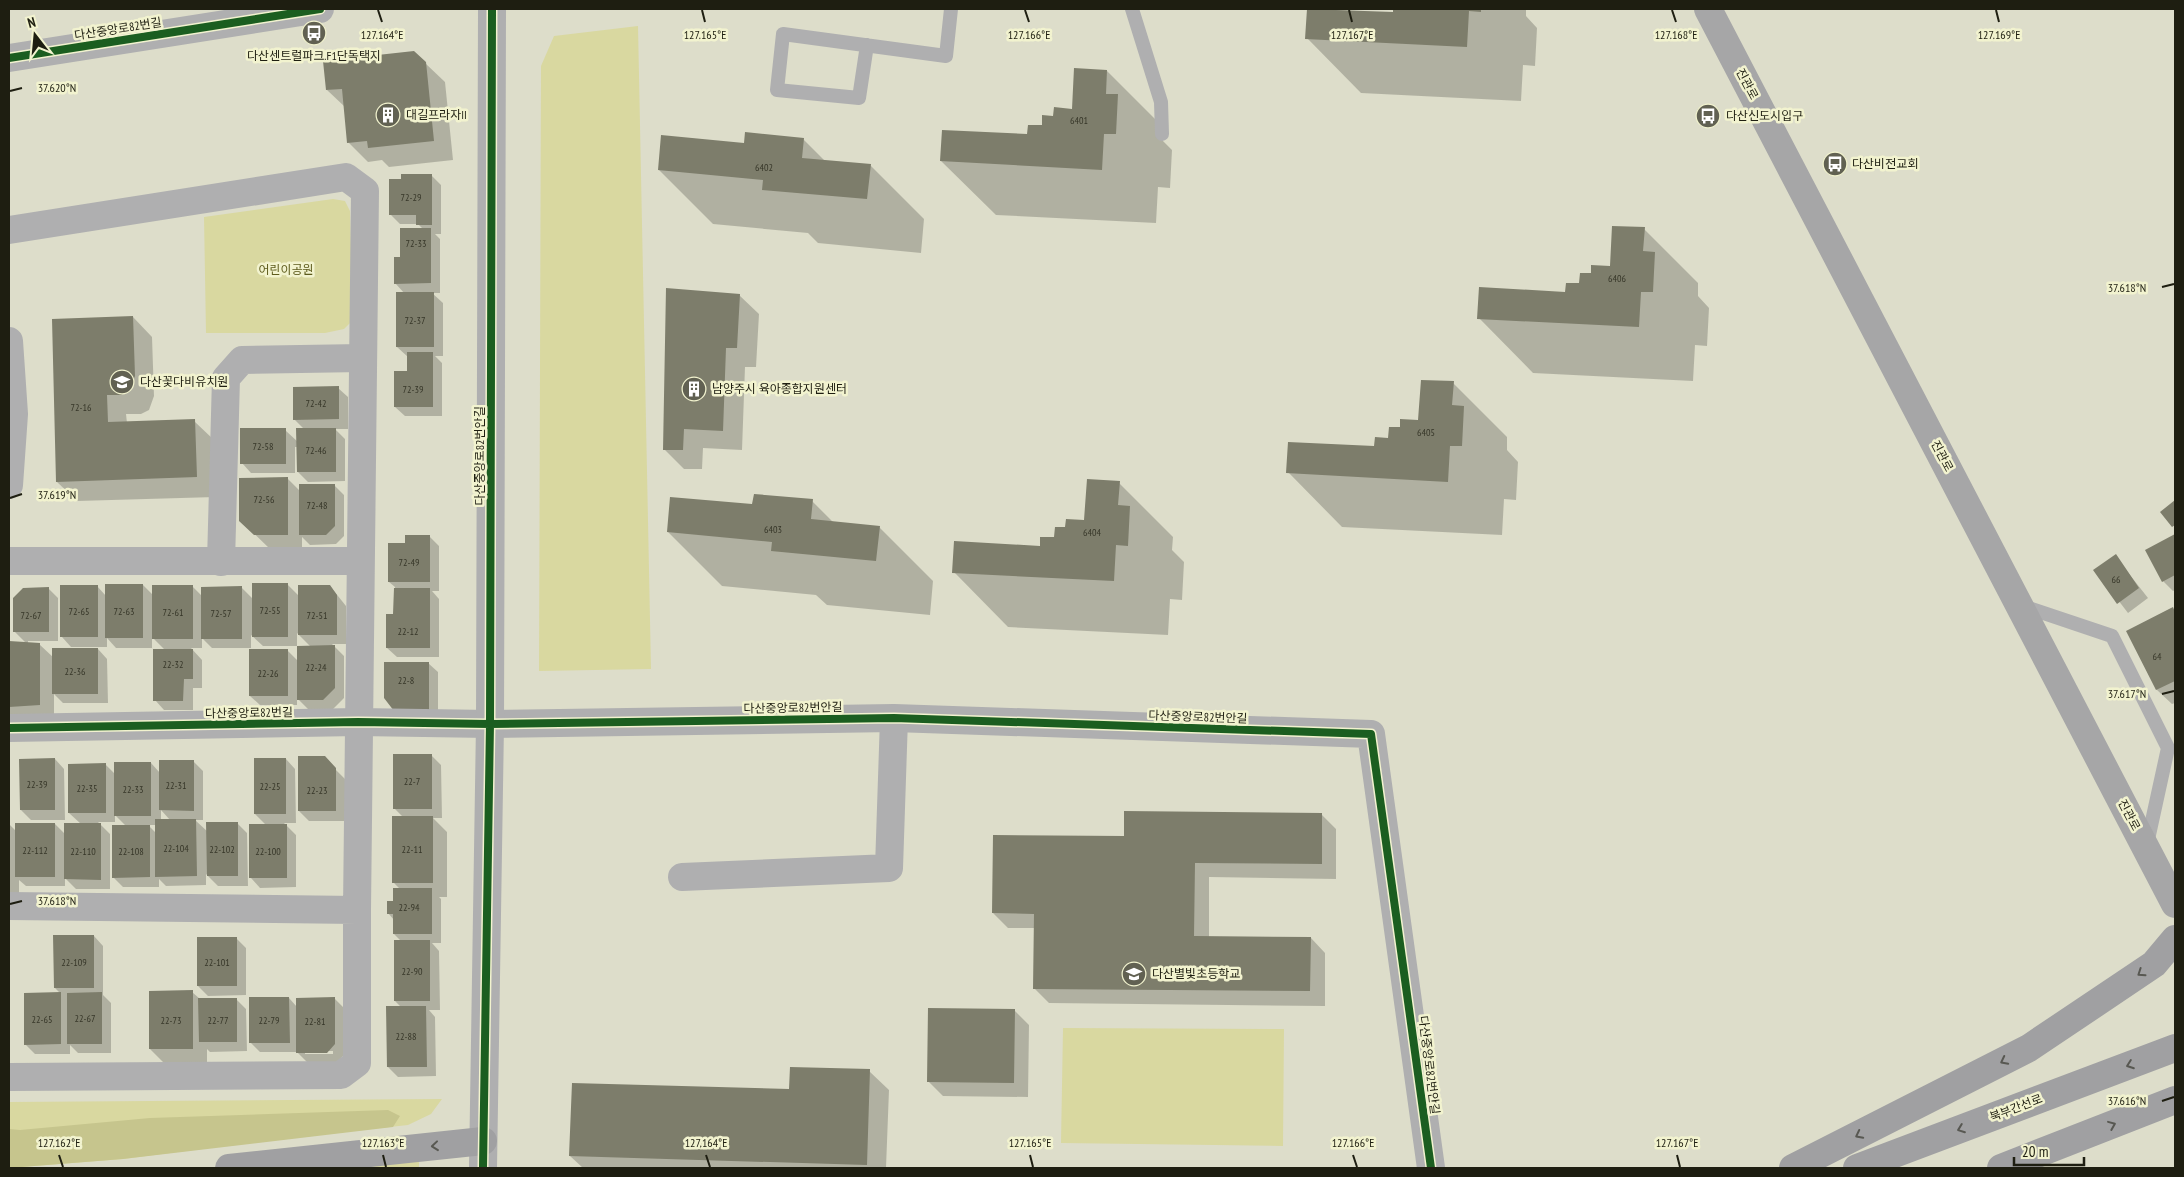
<svg xmlns="http://www.w3.org/2000/svg" width="2184" height="1177" font-family="'PT Sans Narrow','Noto Sans KR',sans-serif">
<style>
.green{fill:#d9d8a0}
.forest{fill:#c6c58d}
.shadow{fill:#0003;fill-rule:evenodd}
.building{fill:#7d7d6b}
.lines{fill:none;stroke-linecap:round;stroke-linejoin:round}
.service{stroke:#afafb0;stroke-width:14}
.minor{stroke:#afafb0;stroke-width:28}
.tertiary{stroke:#afafb0;stroke-width:28}
.secondary{stroke:#a6a6a7;stroke-width:28}
.trunk{stroke:#a0a0a2;stroke-width:28}
.cycleway-casing{stroke:#f2f3cf;stroke-width:11}
.cycleway{stroke:#1b5e20;stroke-width:8}
.oneway{stroke:#585852}
.ticks{fill:none;stroke:#1e1e11;stroke-width:2}
.labels{text-anchor:middle;stroke-width:5;stroke-linejoin:round;paint-order:stroke}
.number-label{font-size:10px;fill:#363628}
.street-label{font-size:12px;fill:#1e1e11;stroke:#f2f3cf}
.poi-label{font-size:12px;fill:#1e1e11;stroke:#f2f3cf;text-anchor:start}
.park-label{font-size:12px;fill:#5d5b1c;stroke:#f2f3cf}
.ticks-label{font-size:12px;text-anchor:middle;fill:#1e1e11;stroke:#f2f3cf;stroke-width:5;stroke-linejoin:round;paint-order:stroke}
</style>
<rect width="100%" height="100%" fill="#ddddca"/>
<path class="green" d="M638,26L651,669L539,671L541,66L554,36Z
M333,199L345,201L350,211L353,320L344,329L325,333H206L204,217Z
M1063,1028L1284,1029L1283,1146L1061,1143Z
M442,1099L431,1114L408,1125L280,1139L123,1159L9,1168V1102Z
M419,1161V1168H361Z"/>
<path class="forest" d="M388,1110L400,1116L393,1127L123,1159L9,1168V1129L20,1130L150,1118Z"/>
<path class="shadow" d="M1308,9L1394,13V9H1526V16L1537,28L1535,66L1523,65L1521,101L1361,93L1307,38Z
M425,63L445,82L453,160L389,167L382,160L368,162L348,142L345,107L327,90Z
M1107,71L1161,125L1160,138L1172,150L1170,188L1158,187L1156,223L996,215L941,161L1029,136L1055,117L1073,110Z
M803,139L825,161L870,165L924,219L921,253L818,243L808,233L713,224L659,170L745,144Z
M431,175L441,185V234H435L440,239V293H432L443,303V356H435L442,363V416H405L395,407L408,372V357L397,347L405,294L395,283L401,258L423,229L418,224H400L391,215L402,180Z
M1644,229L1698,283V296L1709,308L1707,346L1695,345L1693,381L1533,373L1479,318L1566,294L1592,275L1611,268Z
M739,295L759,314L756,367H745L742,450L703,448L702,469H684L664,449Z
M133,317L152,337L154,396L149,410L141,414H126L127,423L194,421L214,440L216,497L77,501L57,482Z
M1453,383L1507,437V450L1518,462L1516,500L1504,499L1502,535L1342,527L1288,472L1375,448L1401,429L1420,422Z
M338,388L348,397V429H335L345,439V481L308,482L298,472V447H295V473H251L242,463L285,430L298,442L304,429L294,419Z
M287,478L300,491L334,485L344,495V536L336,544L310,545L302,537V549H270L241,521Z
M1119,483L1173,537L1172,550L1184,562L1182,600L1170,599L1168,635L1008,627L954,572L1041,547L1067,529L1085,521Z
M812,501L834,523L879,527L933,581L930,615L827,605L816,595L722,586L668,532L754,506Z
M2175,535V590L2173,591L2163,581L2147,551Z
M429,536L439,546V591H432L439,599V657H397L387,648L395,615V587L389,582L406,544Z
M2115,556L2148,598L2128,613L2095,570Z
M287,584L299,596L330,586L346,606V644H332L344,656V698L333,709H308L297,698V705H260L250,696L287,650L298,661L311,647L297,633V646H263L251,635V648H212L202,638V648H191L202,660V688H193V710H164L155,700L165,650L152,637V648H116L107,638V647H71L62,637L97,586L106,596L143,585L154,596L192,586L202,596L241,587L253,599Z
M48,588L58,598V641H28V643L39,644L54,658L98,649L107,659L108,703H63L54,694V719L9,717V643H26L14,631Z
M2172,608L2175,611V703L2172,704L2157,690L2128,631Z
M428,663L438,672V720H405Z
M431,755L441,765L442,818H433L447,832V897H439L441,899V943H432L439,951L440,1010H429L435,1017L436,1076L398,1077L388,1067L401,1007L395,1001L401,941L394,934V920L388,913L400,889L394,883L403,817L394,808Z
M55,759L64,769L65,820H31L21,810Z
M286,759L295,769L296,823H284L296,835V887L260,888L251,878L267,826L255,814Z
M193,761L203,771V820H195L208,832L238,824L247,833L248,886H218L206,874V885L166,886L159,879V887H123L113,877L126,826L115,815V822H98L110,834V889H76L65,878V886H26L19,880V894H9V824L16,831L55,824L66,835L81,824L69,813L105,764L115,774L151,763L160,773ZM161,810L170,820H161ZM148,825H156V833Z
M334,768L345,779V821H309L299,811Z
M1322,815L1336,829V879L1209,877V937L1311,938L1325,953V1006L1049,1003L1034,988L1035,928H1008L993,913Z
M94,936L103,946V995L111,1003V1053H78L70,1045V1054H35L25,1044L61,994L55,988Z
M236,938L246,948V995L208,996L198,986Z
M192,992L200,999H236L246,1009L247,1051L210,1052L207,1049V1063L165,1064L150,1049Z
M289,998L297,1007L335,999L344,1008L345,1054L337,1062H307L297,1052H260L250,1042ZM305,1051H333V1054H305Z
M1014,1010L1029,1025L1028,1097L943,1096L928,1081Z
M869,1071L889,1090L886,1168H583L570,1156L790,1091Z"/>
<path class="building" d="M1307,9L1393,12V9H1481V12L1469,11L1467,47L1305,39Z
M414,51L426,62L434,141L368,148L367,141L347,143L342,89L326,90L323,61Z
M1074,68L1107,70L1106,94H1118L1116,134H1104L1102,170L940,161L942,130L1027,134L1028,125H1042V115L1053,116L1054,107L1072,109Z
M745,132L804,138L802,158L871,164L867,199L762,190L763,180L658,170L661,135L744,143Z
M401,174H432V225H416V215H389V179H401Z
M1612,226L1645,227L1643,251L1655,252L1653,292H1641L1639,327L1477,319L1479,287L1565,292L1566,283H1579L1580,273H1591V265L1610,266Z
M400,228H431V283L394,284V257H400Z
M666,288L740,294L737,348H726L723,431L684,429L683,450H663Z
M396,292H434V347H396Z
M133,316L135,376L129,390L121,395H107L108,422L195,419L197,477L56,482L52,319Z
M407,352H433V407H394V371H407Z
M1421,380L1454,381L1452,405L1464,406L1462,446H1450L1448,482L1286,473L1288,442L1374,446L1375,437L1388,438L1389,427H1400V419L1418,420Z
M339,386V419L293,420V387Z
M240,428H286V464H240Z
M296,428H336V472H297Z
M288,477V535H254L239,521V478Z
M1087,479L1120,481L1118,505L1130,506L1128,546L1116,545L1114,581L952,573L954,541L1040,546V537H1054L1055,527H1065L1066,519L1084,520Z
M299,484H335V526L326,535H299Z
M754,494L813,499L811,519L880,526L876,561L771,551L772,542L667,532L670,497L752,504Z
M2175,500V525L2172,527L2160,512Z
M2175,534V575L2162,582L2145,550Z
M405,535H430V582H388V543H405Z
M2116,554L2139,588L2117,604L2093,570Z
M252,583H288V637H252Z
M105,584H143V638H105Z
M60,585H98V637H60Z
M152,585H193V639H152Z
M298,585H330L337,595V635H298Z
M242,586V639H201V587Z
M49,587V632H13V598L23,588Z
M394,588H430V648H386V614H393Z
M2173,607L2175,612V681L2156,690L2126,631Z
M9,641L40,643V705L9,707Z
M335,645V688L323,700H297V646Z
M52,648H98V694H52Z
M153,649H193V679H184L183,701H153Z
M249,649H288V696H249Z
M384,662H429V710L394,711L384,698Z
M393,754H432V809H393Z
M298,756H325L336,768V811H298Z
M55,758V810H20L19,759Z
M254,758H286V814H254Z
M159,760H194V811L159,810Z
M114,762H151V816H114Z
M106,763V813H68V764Z
M1124,811L1322,813V864L1195,863L1194,936L1311,937L1310,991L1033,989L1034,914L992,913L993,835L1124,836Z
M392,816H433V883H392Z
M155,819H196L197,876L155,877Z
M206,822H238V876H207Z
M15,823H55V877H15Z
M64,823H101V880L64,879Z
M249,824H287V878H249Z
M112,825H150V877L112,878Z
M393,888H432V934H393V914H387V901H393Z
M53,935H94V988H54Z
M197,937H237V986H197Z
M394,940H430V1001H394Z
M193,990V1049H149V991Z
M61,992V1044L24,1045V993Z
M102,992V1044H67V993Z
M249,997H289L290,1043H249Z
M335,997V1044L327,1053H296V998Z
M198,998H237V1042H199Z
M386,1006H426L427,1067H387Z
M928,1008L1015,1009L1014,1083L927,1082Z
M790,1067L870,1069L867,1165L569,1156L572,1083L789,1089Z"/>
<g class="lines">
<path class="service" d="M1132,9L1161,102L1162,134
M867,45L859,98L777,90L783,34L946,56L951,9
M2020,605L2112,636L2168,748L2147,844"/>
<path class="minor" d="M9,230L346,177L365,191L357,910L9,906
M9,341L14,414L9,485
M9,561H359
M221,562L226,378L242,360L362,358
M9,728L358,722L490,724L894,718L1371,734L1431,1168
M682,877L889,868L894,718
M9,1077L341,1075L357,1063V910"/>
<path class="tertiary" d="M9,58L320,9
M483,1168L490,724L492,9"/>
<path class="secondary" d="M1708,9L2175,904"/>
<path class="trunk" d="M229,1168L483,1141
M1793,1168L2029,1048L2154,964L2175,939
M1857,1168L2175,1048
M2001,1168L2175,1100"/>
<g class="cycleway-casing">
<path id="cycleway" d="M9,58L320,9
M9,728L358,722L490,724L894,718L1371,734L1431,1168
M483,1168L490,724L492,9"/>
</g>
<use href="#cycleway" class="cycleway"/>
</g>
<defs><path id="oneway-chevron" d="M-2-3.5L2.5 0L-2 3.5" fill="none" stroke-width="1.6" stroke-linecap="round" stroke-linejoin="round" transform="scale(1.25)"/></defs>
<g class="oneway">
<use href="#oneway-chevron" transform="translate(2141 973) rotate(146)"/>
<use href="#oneway-chevron" transform="translate(2004 1061) rotate(153)"/>
<use href="#oneway-chevron" transform="translate(2130 1065) rotate(160)"/>
<use href="#oneway-chevron" transform="translate(2112 1125) rotate(-22)"/>
<use href="#oneway-chevron" transform="translate(1961 1129) rotate(159)"/>
<use href="#oneway-chevron" transform="translate(1859 1135) rotate(153)"/>
<use href="#oneway-chevron" transform="translate(435 1146) rotate(174)"/>
</g>
<path class="ticks" d="M378,10L382,22M702,10L705,22M1025,10L1029,22M1349,10L1352,22M1672,10L1676,22M1996,10L1999,22M10,91L22,88M2162,287L2174,284M10,498L22,494M2162,694L2174,691M10,904L22,901M2162,1101L2174,1097M59,1155L63,1167M383,1155L386,1167M706,1155L710,1167M1030,1155L1033,1167M1353,1155L1357,1167M1677,1155L1680,1167"/>
<defs>
<g id="bus-disc" transform="scale(1.25)"><circle r="9.5" fill="#616152" stroke="#f2f3cf"/><path d="M-5-6H5V4H4V6H2V4H-2V6H-4V4H-5ZM-3.5-4V0h7V-4ZM-3.5 1.2v1.5H-2V1.2ZM2 1.2v1.5H3.5V1.2Z" fill="#fff"/></g>
<g id="building-disc" transform="scale(1.25)"><circle r="9.5" fill="#616152" stroke="#f2f3cf"/><path d="M-4-6H4V6H1V3H-1V6H-4ZM-2.5-4.3h1.7v1.8h-1.7ZM.8-4.3h1.7v1.8H.8ZM-2.5-1h1.7V.8h-1.7ZM.8-1h1.7V.8H.8Z" fill="#fff"/></g>
<g id="school-disc" transform="scale(1.25)"><circle r="9.5" fill="#616152" stroke="#f2f3cf"/><path d="M0-5L7-2L0 1L-7-2ZM-4 1L0 2.5L4 1V4Q0 6-4 4Z" fill="#fff"/></g>
</defs>
<g fill-rule="evenodd">
<use href="#bus-disc" x="314" y="33"/>
<use href="#building-disc" x="388" y="115"/>
<use href="#bus-disc" x="1708" y="116"/>
<use href="#bus-disc" x="1835" y="164"/>
<use href="#school-disc" x="122" y="382"/>
<use href="#building-disc" x="694" y="389"/>
<use href="#school-disc" x="1134" y="974"/>
</g>
<g class="labels">
<g class="number-label">
<text x="1079" y="124">6401</text>
<text x="764" y="171">6402</text>
<text x="411" y="201">72-29</text>
<text x="416" y="247">72-33</text>
<text x="1617" y="282">6406</text>
<text x="415" y="324">72-37</text>
<text x="413" y="393">72-39</text>
<text x="316" y="407">72-42</text>
<text x="81" y="411">72-16</text>
<text x="1426" y="436">6405</text>
<text x="263" y="450">72-58</text>
<text x="316" y="454">72-46</text>
<text x="264" y="503">72-56</text>
<text x="317" y="509">72-48</text>
<text x="773" y="533">6403</text>
<text x="1092" y="536">6404</text>
<text x="409" y="566">72-49</text>
<text x="2116" y="583">66</text>
<text x="270" y="614">72-55</text>
<text x="79" y="615">72-65</text>
<text x="124" y="615">72-63</text>
<text x="173" y="616">72-61</text>
<text x="221" y="617">72-57</text>
<text x="31" y="619">72-67</text>
<text x="317" y="619">72-51</text>
<text x="408" y="635">22-12</text>
<text x="2157" y="660">64</text>
<text x="173" y="668">22-32</text>
<text x="316" y="671">22-24</text>
<text x="75" y="675">22-36</text>
<text x="268" y="677">22-26</text>
<text x="406" y="684">22-8</text>
<text x="412" y="785">22-7</text>
<text x="37" y="788">22-39</text>
<text x="176" y="789">22-31</text>
<text x="270" y="790">22-25</text>
<text x="87" y="792">22-35</text>
<text x="133" y="793">22-33</text>
<text x="317" y="794">22-23</text>
<text x="176" y="852">22-104</text>
<text x="222" y="853">22-102</text>
<text x="412" y="853">22-11</text>
<text x="35" y="854">22-112</text>
<text x="83" y="855">22-110</text>
<text x="131" y="855">22-108</text>
<text x="268" y="855">22-100</text>
<text x="409" y="911">22-94</text>
<text x="74" y="966">22-109</text>
<text x="217" y="966">22-101</text>
<text x="412" y="975">22-90</text>
<text x="85" y="1022">22-67</text>
<text x="42" y="1023">22-65</text>
<text x="171" y="1024">22-73</text>
<text x="218" y="1024">22-77</text>
<text x="269" y="1024">22-79</text>
<text x="315" y="1025">22-81</text>
<text x="406" y="1040">22-88</text>
</g>
<g class="street-label">
<text transform="translate(118 29) rotate(-9)" y="4">다산중앙로82번길</text>
<text transform="translate(1747 84) rotate(62)" y="4">진관로</text>
<text transform="translate(480 456) rotate(-90)" y="4">다산중앙로82번안길</text>
<text transform="translate(1942 456) rotate(62)" y="4">진관로</text>
<text transform="translate(793 708) rotate(-1)" y="4">다산중앙로82번안길</text>
<text transform="translate(249 713) rotate(-1)" y="4">다산중앙로82번길</text>
<text transform="translate(1198 717) rotate(2)" y="4">다산중앙로82번안길</text>
<text transform="translate(2129 815) rotate(62)" y="4">진관로</text>
<text transform="translate(1429 1065) rotate(83)" y="4">다산중앙로82번안길</text>
<text transform="translate(2016 1108) rotate(-21)" y="4">북부간선로</text>
</g>
<g class="poi-label">
<text x="314" y="60" text-anchor="middle">다산센트럴파크.F1단독택지</text>
<text x="406" y="119">대길프라자II</text>
<text x="1726" y="120">다산신도시입구</text>
<text x="1852" y="168">다산비전교회</text>
<text x="140" y="386">다산꽃다비유치원</text>
<text x="712" y="393">남양주시 육아종합지원센터</text>
<text x="1152" y="978">다산별빛초등학교</text>
</g>
<g class="park-label">
<text x="286" y="274">어린이공원</text>
</g>
</g>
<g class="ticks-label">
<text x="382" y="39">127.164°E</text>
<text x="705" y="39">127.165°E</text>
<text x="1029" y="39">127.166°E</text>
<text x="1352" y="39">127.167°E</text>
<text x="1676" y="39">127.168°E</text>
<text x="1999" y="39">127.169°E</text>
<text x="57" y="92">37.620°N</text>
<text x="2127" y="292">37.618°N</text>
<text x="57" y="499">37.619°N</text>
<text x="2127" y="698">37.617°N</text>
<text x="57" y="905">37.618°N</text>
<text x="2127" y="1105">37.616°N</text>
<text x="59" y="1147">127.162°E</text>
<text x="383" y="1147">127.163°E</text>
<text x="706" y="1147">127.164°E</text>
<text x="1030" y="1147">127.165°E</text>
<text x="1353" y="1147">127.166°E</text>
<text x="1677" y="1147">127.167°E</text>
</g>
<rect width="2184" height="1177" fill="none" stroke="#1e1e11" stroke-width="20"/>
<g transform="translate(35 35) rotate(344)" stroke="#f2f3cf" stroke-width="4" paint-order="stroke">
<path d="M0-4L9 19L0 12L-9 19Z" fill="#1e1e11"/>
<text y="-8" font-size="14" font-weight="bold" text-anchor="middle" fill="#1e1e11">N</text>
</g>
<path d="M2014 1157v8h70v-8" fill="none" stroke="#1e1e11" stroke-width="2.5"/>
<text x="2022" y="1157" font-size="15" fill="#1e1e11" stroke="#f2f3cf" stroke-width="4" paint-order="stroke">20 m</text>
</svg>
